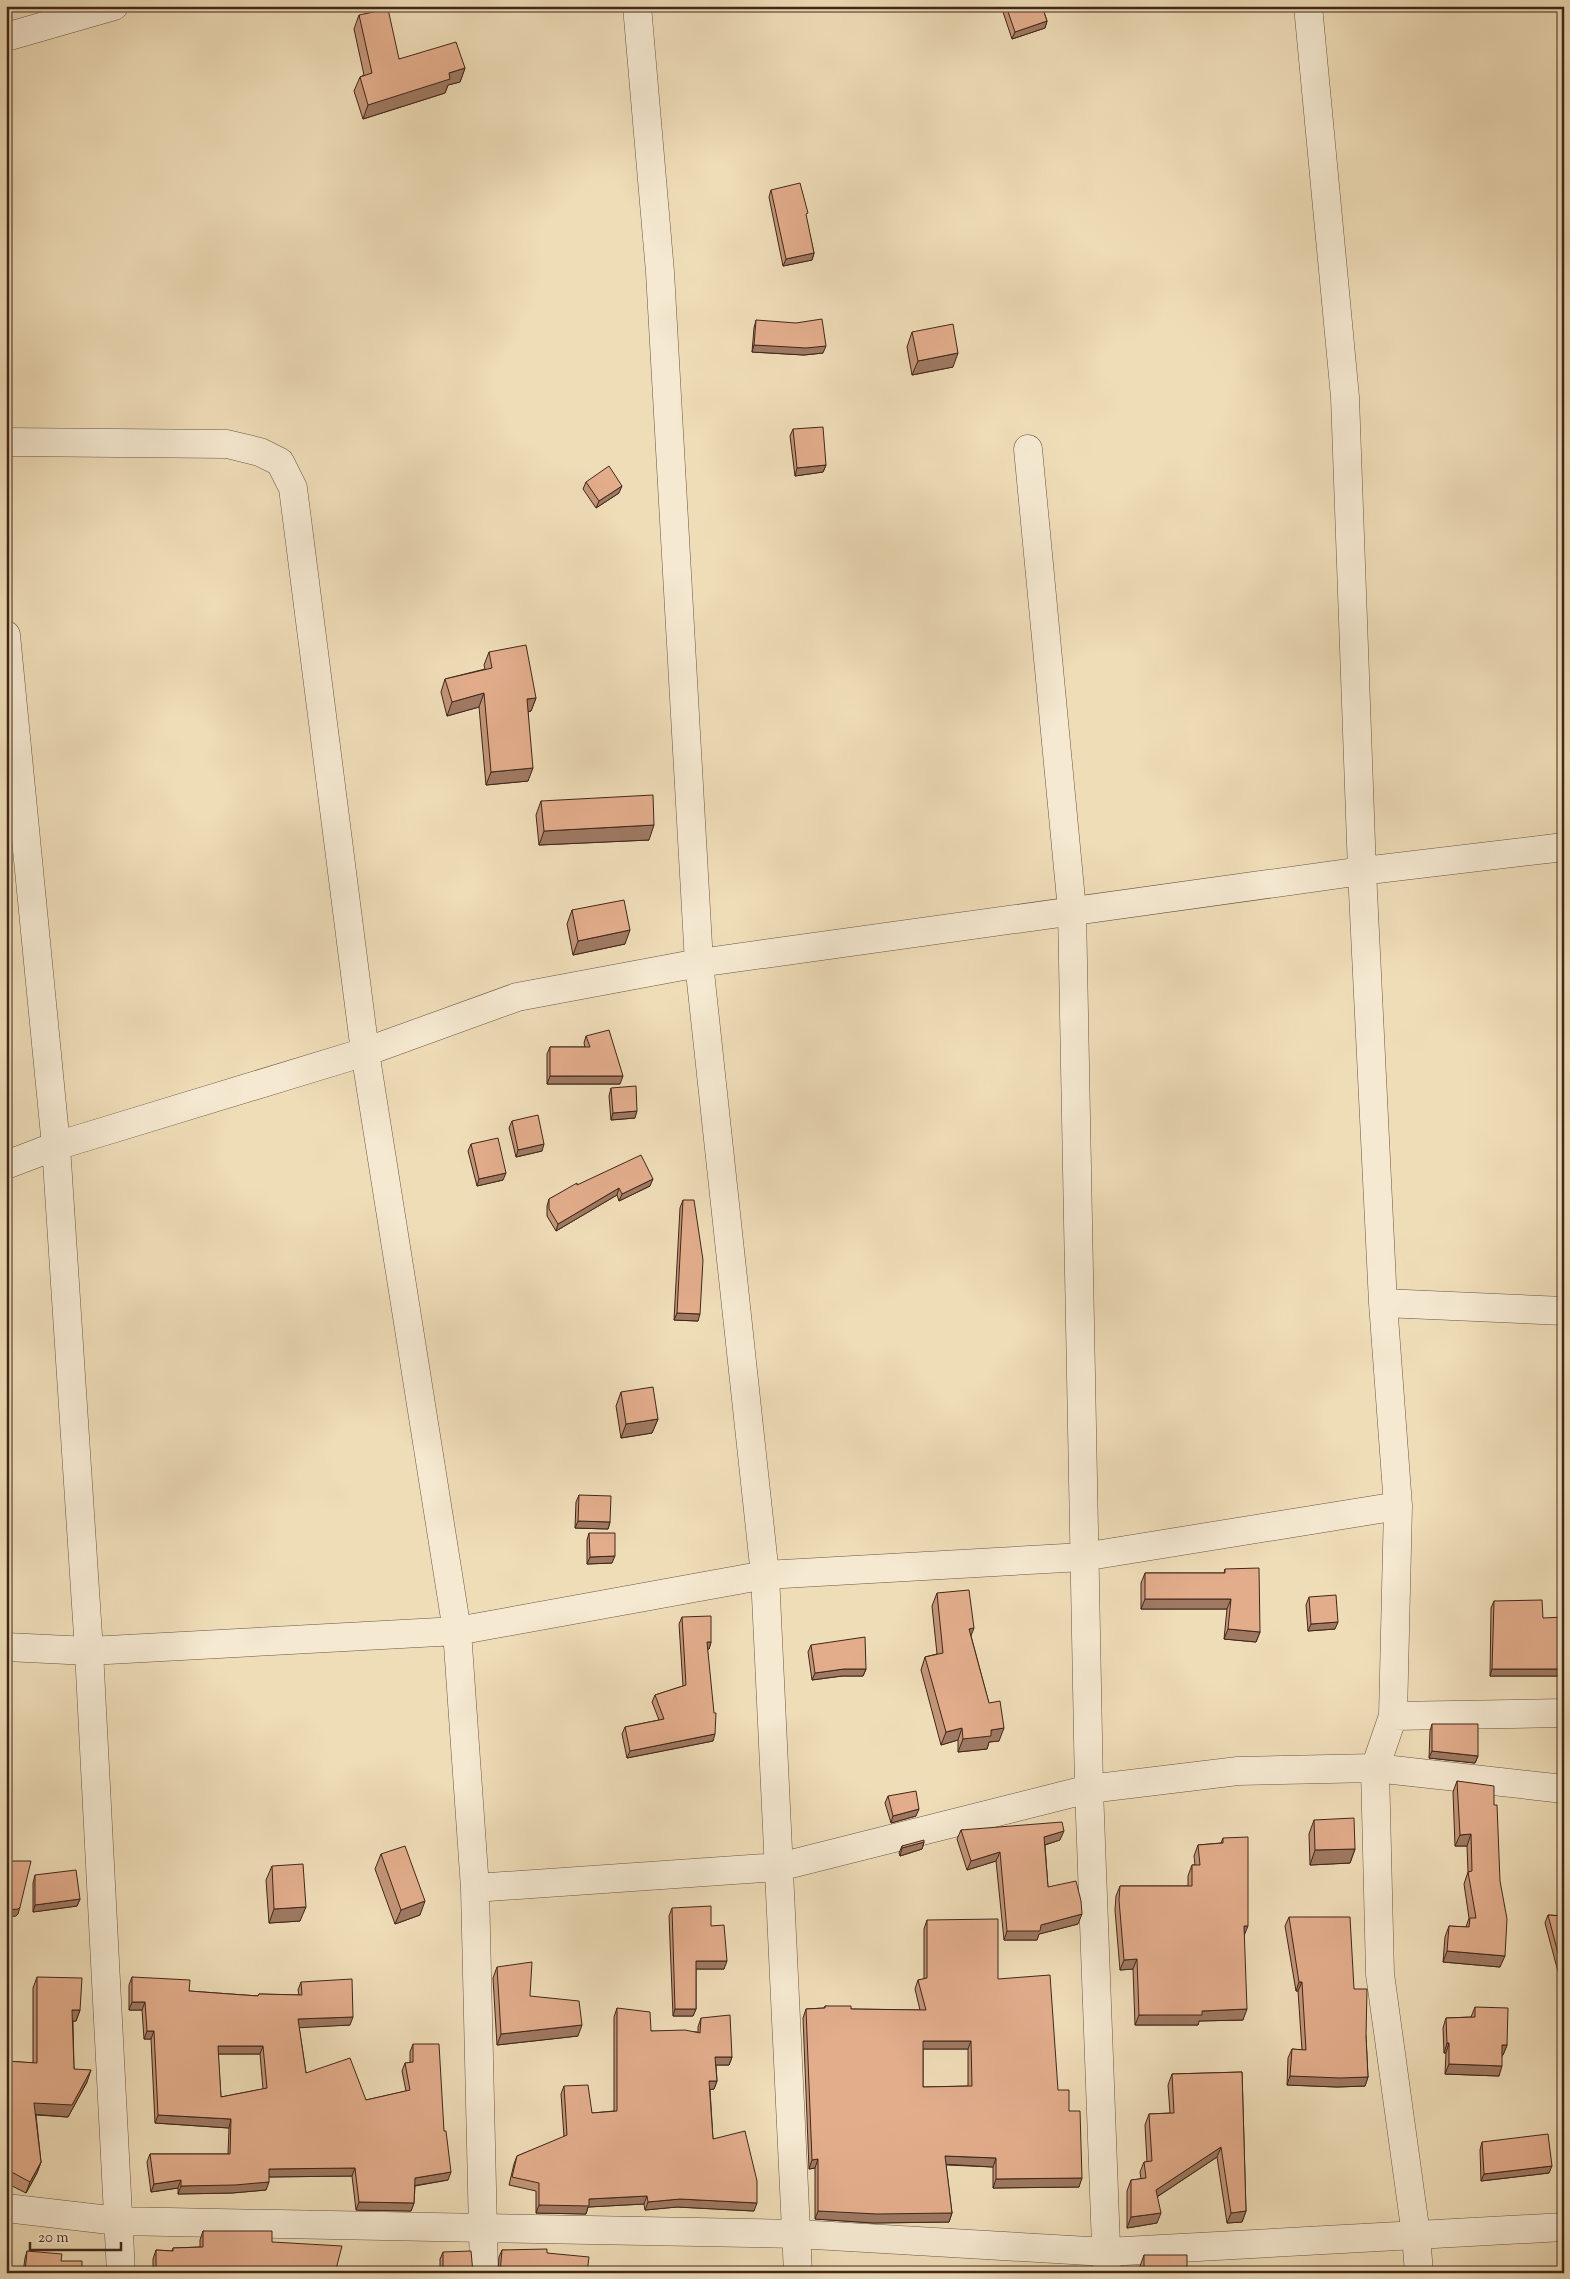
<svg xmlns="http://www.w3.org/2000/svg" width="1570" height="2279" font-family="'Sorts Mill Goudy',serif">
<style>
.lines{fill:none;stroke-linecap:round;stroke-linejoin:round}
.street-casing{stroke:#6c5442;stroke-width:29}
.street{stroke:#f5e9d1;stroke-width:28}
.wall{fill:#c39578;stroke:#40271a;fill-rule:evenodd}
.shaded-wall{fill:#9f7962;stroke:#40271a}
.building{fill:#e3ad8c;stroke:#40271a;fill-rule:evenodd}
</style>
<rect width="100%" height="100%" fill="#efddb8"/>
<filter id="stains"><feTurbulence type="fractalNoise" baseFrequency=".004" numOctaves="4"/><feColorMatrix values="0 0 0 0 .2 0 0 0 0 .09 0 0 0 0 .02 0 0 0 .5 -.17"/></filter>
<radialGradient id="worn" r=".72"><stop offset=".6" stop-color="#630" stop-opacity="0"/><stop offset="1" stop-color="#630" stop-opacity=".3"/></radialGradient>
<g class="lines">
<g class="street-casing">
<path id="street" d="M637,6L660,272L699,963L765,1575L798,2273
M1308,6L1345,397L1362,871L1383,1303L1398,1506L1393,1716L1375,1768L1380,1974L1416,2235L1419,2273
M6,37L114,6
M6,442L227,444L260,452L280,462L293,488L365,1052L457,1631L475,1888L484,2273
M1028,449L1072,910L1089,1789L1107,2273
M6,635L56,1146L89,1651L121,2273
M6,1165L56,1146L365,1052L517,997L699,963L1362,871L1564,847
M1383,1303L1564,1311
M6,1647L89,1651L457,1631L765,1575L1083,1557L1398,1506
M1393,1716L1564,1713
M475,1888L779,1867L1089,1789L1238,1771L1375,1768L1564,1789
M6,2208L118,2221L797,2234L1106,2252L1564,2227"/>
</g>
<use href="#street" class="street"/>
</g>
<path class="wall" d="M1006,6H1042L1047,21L1045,28L1012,39L1003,12Z
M359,15L399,59L465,68L460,82L448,85L445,93L363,119L354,91L360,77L364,75L354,29Z
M771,190L806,218L814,253L812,260L783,266L769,197Z
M756,320L823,353L804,355L752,352L754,328Z
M912,332L953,367L912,375L907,347Z
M793,429L826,465L823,472L795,476L790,436Z
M586,482L619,493L596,508L583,489Z
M489,652L536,698L531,711L528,712V781L486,785L479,707L447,716L441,692L445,679L485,669L484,665Z
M541,801L649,840L539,845L536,815Z
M572,910L625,944L573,955L567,924Z
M586,1036L620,1084H547V1054L550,1047H585L584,1043Z
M611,1088L635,1118L611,1120L609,1096Z
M512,1121L542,1151L516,1157L509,1128Z
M471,1144L503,1180L477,1186L468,1151Z
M577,1185L650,1186L619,1201L617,1195L556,1231L547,1216V1206L549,1199Z
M683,1200L698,1321L674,1320L680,1208Z
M621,1392L658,1419L652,1433L621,1438L616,1406Z
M579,1495L610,1522L608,1529L575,1528L576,1502Z
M589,1533L612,1563L587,1564V1540Z
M1225,1569L1260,1632L1256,1642L1224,1639L1227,1609H1141V1583L1145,1573H1224Z
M937,1593L971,1636L999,1741L989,1742L987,1749L958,1752V1740L941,1745L921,1670L925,1657L937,1654L932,1606Z
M1309,1597L1335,1629L1308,1631L1306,1605Z
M1494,1601L1543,1618L1564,1676H1490L1491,1608Z
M682,1617L711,1642L709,1649H707L713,1741L627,1758L622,1734L625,1727L659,1720L652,1702L655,1695L683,1686L679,1624Z
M811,1645L866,1669L863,1676H842L812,1680L808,1652Z
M1432,1724L1478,1756L1475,1763L1429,1758L1430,1731Z
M1457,1781L1494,1805L1500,1967L1443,1962L1445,1937L1449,1926L1466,1927L1469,1918L1464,1884L1468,1872L1467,1846H1455L1453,1792Z
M888,1796L916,1816L891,1823L885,1803Z
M1314,1820L1355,1849L1350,1863L1310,1865L1309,1834Z
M961,1830L1060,1840L1045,1845L1048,1887L1078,1924L1039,1934L1037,1940H1004L996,1861L967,1870L957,1839Z
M1223,1838L1244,1936L1243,2020L1199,2021L1198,2025H1135L1133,1969L1120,1970L1115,1910L1116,1896L1120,1886H1188V1876L1192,1865H1195L1194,1856L1198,1845L1221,1843Z
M924,1842L922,1849L900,1856L899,1853L902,1846Z
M381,1854L420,1915L395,1924L375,1869Z
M272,1866L300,1921L269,1923L266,1880Z
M35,1875L80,1899L77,1906L33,1912V1883Z
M672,1908L711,1926L724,1969H696V2009L693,2016H673L669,1916Z
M1548,1915L1564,1916V1994L1545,1923Z
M1289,1917L1354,1989L1366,2036L1368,2077L1365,2086L1337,2087L1287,2085L1288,2058L1292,2049L1302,2050L1298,1991H1296L1285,1926Z
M927,1920L998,1979L1069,2111L1079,2187L993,2188V2167L946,2165L952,2213L949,2222L873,2223L815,2219V2168L809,2169L803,2018L806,2009L824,2008L825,2006L851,2009L920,2010L915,1989L918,1980L924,1979V1929ZM923,2049H968V2086L923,2087Z
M497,1967L530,1996L578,2036L497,2045L493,1978Z
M37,1977L80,2010L76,2021H73L74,2069L87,2082L68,2117L36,2115L41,2162L37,2173L26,2193L6,2183V2061L33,2063V1988Z
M132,1977L189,1991L258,1996L259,1994L299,1995L298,1990L301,1982L350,2025L299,2027L306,2073L366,2100L406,2091L402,2071L405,2063H410V2052L413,2044L444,2131L448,2180L415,2186L414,2203L411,2211L356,2210L352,2176L269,2177L266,2190L232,2193L178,2194V2188L151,2192L147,2162L150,2154H228L229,2128L155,2123L151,2039H144L142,2010H129V1985ZM218,2054H260L263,2089L221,2097Z
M1475,2007L1507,2045L1503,2055H1502L1499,2076L1445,2074L1446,2053H1444L1443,2028L1446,2018L1471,2017Z
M617,2008L651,2031L698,2032V2027L701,2018L732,2057L729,2065H716L717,2081L714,2089H710L713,2139L754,2211L677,2207L645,2210L644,2204L588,2207L586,2214L536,2213V2191L509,2185L514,2164L517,2156L564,2137L561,2094L564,2086L592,2113L614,2111V2017Z
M1242,2072L1246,2211L1242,2222L1227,2223L1217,2157L1157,2197V2223L1127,2228V2191L1131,2180L1141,2179L1140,2172L1144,2162H1147L1145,2125L1149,2114L1170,2113L1168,2085L1172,2074Z
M1482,2142L1549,2173L1481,2181L1480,2150Z
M203,2231L272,2242L335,2273H153V2259L156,2250L172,2251L173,2248L200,2247V2240Z
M502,2250L547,2253L587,2273H498L499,2257Z
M27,2251L61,2261L82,2273H23L25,2258Z
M443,2252L473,2273H440V2259Z
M1144,2255L1187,2273H1139V2269Z"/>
<path class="shaded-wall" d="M1047,21L1045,28L1012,39L1015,32Z
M465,68L460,82L448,85L445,93L363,119L368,105L449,73Z
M814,253L812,260L783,266L786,259Z
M754,345L826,346L823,353L804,355L752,352Z
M958,353L953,367L912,375L918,361Z
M826,465L823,472L795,476L797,468Z
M622,486L619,493L596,508L599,501Z
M484,693L479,707L447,716L452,702Z
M536,698L531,711L522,713L527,699Z
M533,768L528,781L486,785L491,772Z
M654,825L649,840L539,845L544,831Z
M630,930L625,944L573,955L578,941Z
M550,1076H623L620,1084H547Z
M637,1111L635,1118L611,1120L613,1113Z
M544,1144L542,1151L516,1157L518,1150Z
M506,1173L503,1180L477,1186L479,1179Z
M653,1179L650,1186L619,1201L622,1194Z
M619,1188L617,1195L556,1231L558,1224Z
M677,1313L700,1314L698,1321L674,1320Z
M658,1419L652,1433L621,1438L626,1424Z
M578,1521L610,1522L608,1529L575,1528Z
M615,1556L612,1563L587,1564L590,1557Z
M1145,1599H1231L1227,1609H1141Z
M1338,1622L1335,1629L1308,1631L1311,1624Z
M974,1628L969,1641V1629Z
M1228,1629L1260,1632L1256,1642L1224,1639Z
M707,1642H711L709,1649H704Z
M844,1669H866L863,1676H842L812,1680L815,1673Z
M1492,1669H1564V1676H1490Z
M962,1728L958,1740L941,1745L946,1732Z
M1004,1728L999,1741L989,1742L987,1749L958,1752L963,1739L991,1730Z
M715,1734L713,1741L627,1758L630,1751Z
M1432,1751L1478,1756L1475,1763L1429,1758Z
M919,1809L916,1816L891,1823L893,1816Z
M1064,1831L1060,1840L1041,1846L1044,1837Z
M1471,1834L1467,1846H1455L1460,1835Z
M924,1842L922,1849L900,1856L902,1848Z
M1355,1849L1350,1863L1310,1865L1315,1850Z
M1000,1852L996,1861L967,1870L971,1861Z
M80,1899L77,1906L33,1912L35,1905Z
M425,1901L420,1915L395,1924L401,1910Z
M20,1907L18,1914L16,1916L6,1917V1910Z
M306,1907L300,1921L269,1923L274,1909Z
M1082,1914L1078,1924L1039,1934L1037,1940H1004L1007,1931L1041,1925Z
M1244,1926H1248L1244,1936Z
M1447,1951L1505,1956L1500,1967L1443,1962Z
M1137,1959L1133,1969L1120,1970L1124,1960Z
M696,1961H727L724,1969H693Z
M1299,1982H1302L1298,1991H1296Z
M132,2002H145L142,2010H129Z
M675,2009H696L693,2016H673Z
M1247,2009L1243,2020L1199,2021L1198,2025H1135L1139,2015L1202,2011Z
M72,2010H80L76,2021H68Z
M353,2017L350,2025L295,2028L298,2019Z
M582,2025L578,2036L497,2045L501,2034Z
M147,2031H154L151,2039H144Z
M923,2041H971L968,2049H920Z
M1447,2043H1449L1446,2053H1444Z
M1502,2045H1507L1503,2055H1499Z
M218,2046H263L260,2054H215Z
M715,2057H732L729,2065H712Z
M1449,2064L1502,2066L1499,2076L1445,2074Z
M91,2070L87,2082L68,2117L30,2114L34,2103Z
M1290,2076L1368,2077L1365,2086L1337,2087L1287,2085Z
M709,2081H717L714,2089L706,2090Z
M158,2115L231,2119L229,2128L155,2123Z
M1221,2147L1217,2157L1152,2200L1156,2190Z
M945,2156L996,2158L993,2167L942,2164Z
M818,2159L815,2168L809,2169L812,2160Z
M41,2162L37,2173L26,2193L30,2182Z
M1552,2166L1549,2173L1481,2181L1484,2174Z
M355,2168L352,2176L266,2177L269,2169Z
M451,2172L448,2180L412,2186L415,2178Z
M1082,2178L1079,2187L993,2188L996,2179Z
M181,2180L178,2188L151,2192L154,2184Z
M269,2182L266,2190L232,2193L178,2194L181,2186Z
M647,2196L644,2204L588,2207L586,2214L536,2213L539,2205L589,2199Z
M680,2199L757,2203L754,2211L677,2207L645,2210L648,2202Z
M359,2202L414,2203L411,2211L356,2210Z
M818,2211L952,2213L949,2222L873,2223L815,2219Z
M1246,2211L1242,2222L1227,2223L1231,2213Z
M1161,2213L1157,2223L1127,2228L1131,2217Z"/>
<path class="building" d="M1006,6H1042L1047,21L1015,32Z
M388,9L399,59L456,42L465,68L449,73L450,79L368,105L360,77L372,73L359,15Z
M800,183L808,213L806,214L814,253L786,259L771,190Z
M822,319L826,346L806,348L754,345L756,320L796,323Z
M953,324L958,353L918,361L912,332Z
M823,427L826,465L797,468L793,429Z
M609,466L622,486L599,501L586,482Z
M526,645L536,698L527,699L533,768L491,772L484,693L452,702L445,679L492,668L489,652Z
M653,795L654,825L544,831L541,801Z
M624,900L630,930L578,941L572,910Z
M609,1030L623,1076H550V1047H590L586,1036Z
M636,1086L637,1111L613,1113L611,1088Z
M538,1115L544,1144L518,1150L512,1121Z
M498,1138L506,1173L479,1179L471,1144Z
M641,1155L653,1179L622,1194L619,1188L558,1224L549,1209V1199L577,1183V1185Z
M683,1200H694L703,1260L700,1314L677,1313Z
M653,1387L658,1419L626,1424L621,1392Z
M579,1495L611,1496L610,1522L578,1521Z
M589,1533H615V1556L590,1557Z
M1259,1568L1260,1632L1228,1629L1231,1599H1145V1573H1225V1569Z
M969,1590L974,1628L969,1629L989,1703L1000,1701L1004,1728L991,1730V1736L963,1739L962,1728L946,1732L925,1657L943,1653L937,1593Z
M1336,1595L1338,1622L1311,1624L1309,1597Z
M1542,1600L1543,1618L1564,1617V1669H1492L1494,1601Z
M711,1616V1642H707L714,1713H716L715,1734L630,1751L625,1727L664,1719L655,1695L686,1685L682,1617Z
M865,1637L866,1669H844L815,1673L811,1645Z
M1432,1724H1478V1756L1432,1751Z
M1457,1781L1494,1786V1805H1497L1500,1881L1507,1919L1505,1956L1447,1951L1449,1926L1469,1927L1470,1918H1476L1468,1872L1472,1871L1471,1834L1460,1835Z
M916,1791L919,1809L893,1816L888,1796Z
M1354,1818L1355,1849L1315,1850L1314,1820Z
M1062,1822L1064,1831L1044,1837L1048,1887L1076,1881L1081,1901L1082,1914L1041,1925L1040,1931H1007L1000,1852L971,1861L961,1830Z
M1248,1837V1926H1244L1247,2009L1202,2011V2015H1139L1137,1959L1124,1960L1119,1900L1120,1886H1192V1865H1200L1198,1845L1223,1843V1838Z
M924,1840V1842L902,1848V1846Z
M405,1846L425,1901L401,1910L381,1854Z
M6,1861H31L20,1907L18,1909L6,1910Z
M303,1864L306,1907L274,1909L272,1866Z
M76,1870L80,1899L35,1905V1875Z
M711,1906V1926L724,1925L727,1961H696V2009H675L672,1908Z
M1548,1915L1564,1916V1976Z
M1289,1917H1350L1354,1989H1367L1366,2036L1368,2077L1340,2078L1290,2076L1292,2049L1306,2050L1302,1982H1299Z
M998,1919V1979L1050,1975L1058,2090H1069V2111H1080L1082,2178L996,2179V2158L945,2156L952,2213L877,2214L818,2211V2159L812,2160L806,2009L825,2008V2006H851V2009L926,2010L918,1980L927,1978V1920ZM923,2041H971L972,2086L923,2087Z
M532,1962L530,1996L579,2001L582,2025L501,2034L497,1967Z
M37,1977L82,1978L80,2010H72L74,2069L91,2070L72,2105L34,2103L41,2162L30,2182L6,2169V2061L37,2063Z
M132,1977L190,1980L189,1991L258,1996L259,1994L302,1995L301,1982L352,1979L353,2017L298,2019L306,2073L350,2058L366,2100L410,2090L405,2063L413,2062V2044H439L444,2131H446L451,2172L415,2178L414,2203L359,2202L355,2168L269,2169V2182L235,2185L181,2186V2180L154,2184L150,2154H230L231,2119L158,2115L154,2031H147L145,2002H132ZM218,2046H263L267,2088L221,2097Z
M1475,2007L1508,2008L1507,2045H1502V2066L1449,2064V2043H1447L1446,2018L1475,2017Z
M617,2008L650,2012L651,2031L685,2030L700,2033L701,2018L730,2015L732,2057H715L717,2081H709L713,2139L745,2131L757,2181V2203L680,2199L648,2202L647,2196L589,2199V2206L539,2205V2183L512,2177L517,2156L567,2135L564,2086L588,2085L592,2113L617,2111Z
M1242,2072L1246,2211L1231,2213L1221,2147L1156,2190L1161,2213L1131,2217V2180L1146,2178L1144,2162L1152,2161L1149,2114L1174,2113L1172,2074Z
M1548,2134L1552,2166L1484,2174L1482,2142Z
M203,2231H272V2242L342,2246L335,2273H156V2250L173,2251V2248L203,2247Z
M547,2249V2253L589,2257L587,2273H500L502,2250Z
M27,2251L62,2254L61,2261H82V2273H25Z
M471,2251L473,2273H443V2252Z
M1144,2255H1187V2273H1144Z
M411,2267L426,2273H408Z"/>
<rect width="1570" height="2279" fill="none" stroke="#efddb8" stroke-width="25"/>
<rect x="8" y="8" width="1555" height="2264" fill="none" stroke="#40271a" stroke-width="2.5"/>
<rect x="12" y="12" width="1545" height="2254" fill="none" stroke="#40271a"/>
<path d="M30 2242v8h91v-8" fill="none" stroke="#40271a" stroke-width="2.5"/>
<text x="38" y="2242" font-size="15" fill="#40271a" stroke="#f5e9d1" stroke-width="4" paint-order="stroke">20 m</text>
<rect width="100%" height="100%" filter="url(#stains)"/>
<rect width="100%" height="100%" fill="url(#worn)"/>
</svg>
